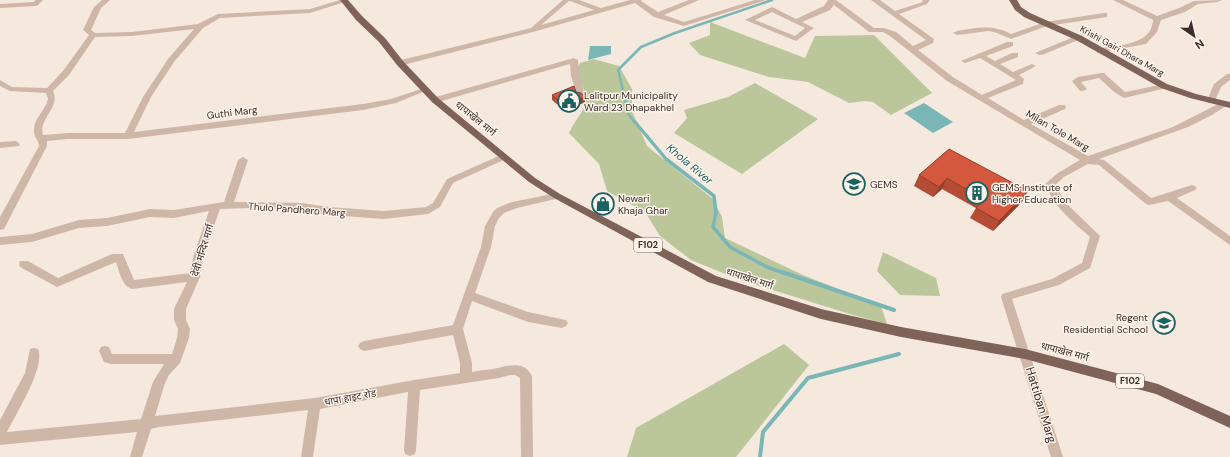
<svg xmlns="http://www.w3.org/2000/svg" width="1230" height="457" font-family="'DM Sans','Noto Sans Devanagari',sans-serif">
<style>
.green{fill:#bbc79b}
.water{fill:#79b6b5}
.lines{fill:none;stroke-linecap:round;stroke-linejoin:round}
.stream-far2{stroke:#79b6b5;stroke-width:2.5}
.stream-far1{stroke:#79b6b5;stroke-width:3.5}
.stream{stroke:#79b6b5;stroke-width:4}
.minor{fill:#cfb7a8;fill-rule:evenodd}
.major{fill:#7f6358;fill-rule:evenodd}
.wall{fill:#b54c35}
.shaded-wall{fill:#943e2b}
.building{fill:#d3583e;stroke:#943e2b}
.labels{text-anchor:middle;stroke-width:3;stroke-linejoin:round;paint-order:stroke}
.far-street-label{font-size:9px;fill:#3b2d29;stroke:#fcf3eb}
.shield{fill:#fcf3eb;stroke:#756863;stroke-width:1}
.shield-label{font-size:9px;font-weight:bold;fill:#3b2d29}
.poi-label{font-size:10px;fill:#3b2d29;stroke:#fcf3eb;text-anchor:start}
.street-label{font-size:10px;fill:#3b2d29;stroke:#fcf3eb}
.water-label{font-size:11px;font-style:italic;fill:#196262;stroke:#fcf3eb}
.near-street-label{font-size:12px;fill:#3b2d29;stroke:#fcf3eb}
</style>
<rect width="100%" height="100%" fill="#f5e9de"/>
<path class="green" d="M710,22L805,58L815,36L874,35L932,93L891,115L873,102L864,101L849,103L808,82L769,77L700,55L689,43L710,35Z
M594,59L619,66L632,89V111L647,146L713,199L722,217L725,238L803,275L881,306L887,324L853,315L740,280L691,260L660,236L645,212L607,191L599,164L569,133C573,124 579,117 584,108C590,97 581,82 574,73L580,63Z
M755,83L818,119L742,174L674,133L687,118L684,110L728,97Z
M883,252L936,278L940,296L900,295L877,271Z
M784,344L809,365L736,457H627L636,428Z"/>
<path class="water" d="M590,46H611V54L588,60Z
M924,103L953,122L933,133L904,113Z"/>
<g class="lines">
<path class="stream-far2" d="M635,123L629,115L618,70L641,47L675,33L772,0"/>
<path class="stream-far1" d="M635,122L666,159L714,196L716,213L713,227L730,247L767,267L784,273"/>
<path class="stream" d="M782,272L894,310
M760,457L763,432L808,378L899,354"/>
<path class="minor" d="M35,0H43L38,5L36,6L0,8V4L34,2Z
M102,0H110L101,8L91,30L95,33L132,32L198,24L218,14L310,9L340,0L348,1L310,13L220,18L203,28L174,62L151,97L134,132L363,104L391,99L424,88L428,90L396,103L363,110L128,139H68L47,141V146L4,229L0,230V217L39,146C39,140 34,138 34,132C33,118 45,112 48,99L46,93L10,91L0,86V80L12,87L47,88L63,71L89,35L83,30L94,7ZM194,29L168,59L143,97L125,133H68L43,135C38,118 61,108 53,91L69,75L95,37L132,36Z
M563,0H579L601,8L630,0H642L641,1L658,12L689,0H699L664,15L684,22L755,0H766L684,26L654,17L635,3L533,32L403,65H400L396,63L397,61L531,28ZM570,1L594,10L541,25L569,1Z
M828,0H836L874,28H884L896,32L913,46L926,40L871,0H880L895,11L923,2L922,0H930L927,4L899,14L934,39L933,43L918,50L953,77L982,95L1016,80L980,58L965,63L961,61L1007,42H1013V46L986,56L995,61L1012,53H1018V57L1000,64L1013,72L1032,64L1036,66L1019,75L1024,79L1023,84L988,98L1024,120L1059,105H1065L1066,107L1065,109L1031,124L1088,156L1173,127L1222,102L1225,101L1229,104L1212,115L1188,127L1099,159L1104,160L1151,198L1192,185L1195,186L1197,188L1195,190L1177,198L1230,236V245L1168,201L1149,205L1146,204L1099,165L1088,164L1064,177L1055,185L1066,203L1100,236L1091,265L1090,268L1059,285L1012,299L1063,457H1051L1001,297L1002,294L1052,279L1082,263L1090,237C1072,221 1054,207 1045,184L1058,173L1080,160L947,81L890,36L883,32H869L834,5L830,10L802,22L814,28L796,41L745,20L772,7L796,19L824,6ZM772,12L805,28L795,36L755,20Z
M1113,0H1123L1157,16L1179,8L1194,1L1222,0L1218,2L1198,4L1185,12L1161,20L1157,32L1146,44L1097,53V49C1116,45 1152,46 1153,20Z
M1104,13H1107V17L1047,26L1011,39L997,33L989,31L957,35L953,33L957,31C978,28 991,24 1011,34L1045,22Z
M1076,36H1079L1083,38L1042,55H1039L1035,53Z
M574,58L578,60L579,76L585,95L584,97H578L577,95L571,76L570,64L438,102H432L431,100L432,98Z
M1101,73H1104L1125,92L1164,84L1168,86L1167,88L1124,98L1114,92L1099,78L1081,82L1087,89L1083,91H1080L1072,81L1078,77Z
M1227,74H1230V80L1221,87L1214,103H1208L1207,101L1214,84Z
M16,141L20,144L19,146L0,148V142Z
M503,154L508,157L506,159L453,183L440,207L428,214L384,219L329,215L302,211L252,208L220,209L204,254L200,277L186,309V320L190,329L189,338L180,363L169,375L165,383L155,416L315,398L414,380L460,373V363L453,335L364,351L360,349L358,346L360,343L364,341L453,325L481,247L485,226L493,212L497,208L512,202L557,193L562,196L560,198L517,208L504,213L499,218L495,226L491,247L475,293L528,312L566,320L568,323L566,326L562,328L528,322L472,301L463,329L472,363V372C480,370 489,370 498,368C510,365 525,361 532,376L533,457H521L520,378L515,375H510L499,378L420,390L416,450L415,454L410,456L405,454L404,450L408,392L320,409L313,457H301L308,410L159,427L151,429L142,457H130L137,432L0,445V420L25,373L30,349L34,348L38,349C46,367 15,415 7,432L141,419L153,382L164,364H111L104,362L99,351L101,347L105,346L109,347L112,354H172L177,338L178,329L174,320V309L187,282L132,289C122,286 119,271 116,262L57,287L20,267L19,264L20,261H28L58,278L112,254H123L134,280L190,273L194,254L209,211L174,218L150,217L107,226L79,228L32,242L0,245V237L32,234L79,220L107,218L150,209L174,210L224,202L238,160L243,157L248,160L234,202L302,203L329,207L384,211L426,207L433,203L447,179Z"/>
<path class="major" d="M340,0H348L362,16L385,38L403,61L438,98L535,178L560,194L716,276L821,309L901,327L1025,349L1158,384L1230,416V428L1156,394L1025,359L901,337L821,319L708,282L554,198L529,182L432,102L397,65L379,42L356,20Z
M1009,0H1017L1021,7L1030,13L1082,36L1167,84L1196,94L1230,102V108L1190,98L1161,88L1076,40L1024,17L1015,10Z"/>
</g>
<path class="wall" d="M552,95L585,102L565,111L552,100Z
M949,149L1022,202L993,231L970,218L976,208L942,189L933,197L914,186L919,175Z"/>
<path class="shaded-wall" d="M585,97V102L565,111L564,105Z
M947,178L942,189L933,197L939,187Z
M1028,191L1022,202L993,231L999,221Z"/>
<path class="building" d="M574,86L576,92L581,93L585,97L564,105L552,95Z
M949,149L1028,191L999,221L976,208L985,200L947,178L939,187L919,175Z"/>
<defs>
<g id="civic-ring" transform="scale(1.15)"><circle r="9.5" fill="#fcf3eb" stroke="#196262" stroke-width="1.5"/><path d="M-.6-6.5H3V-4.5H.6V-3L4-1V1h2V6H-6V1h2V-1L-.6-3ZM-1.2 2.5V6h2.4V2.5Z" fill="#196262"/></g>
<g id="school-ring" transform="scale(1.15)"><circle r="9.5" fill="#fcf3eb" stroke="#196262" stroke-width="1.5"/><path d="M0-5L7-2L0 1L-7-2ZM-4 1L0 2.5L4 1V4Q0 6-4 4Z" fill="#196262"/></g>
<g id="building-ring" transform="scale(1.15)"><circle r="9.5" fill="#fcf3eb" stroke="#196262" stroke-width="1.5"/><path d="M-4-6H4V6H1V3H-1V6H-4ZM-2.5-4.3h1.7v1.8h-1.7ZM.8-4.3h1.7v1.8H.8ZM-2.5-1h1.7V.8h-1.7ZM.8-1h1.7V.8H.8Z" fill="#196262"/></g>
<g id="shop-ring" transform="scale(1.15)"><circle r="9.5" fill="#fcf3eb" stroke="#196262" stroke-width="1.5"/><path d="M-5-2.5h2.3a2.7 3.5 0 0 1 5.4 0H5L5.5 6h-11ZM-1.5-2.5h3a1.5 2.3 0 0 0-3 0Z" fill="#196262"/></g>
</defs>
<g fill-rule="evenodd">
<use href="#civic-ring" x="569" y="101"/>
<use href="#school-ring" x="854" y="184"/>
<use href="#building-ring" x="977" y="193"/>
<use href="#shop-ring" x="603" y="204"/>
<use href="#school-ring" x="1164" y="323"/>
</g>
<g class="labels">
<g class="far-street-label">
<text transform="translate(1122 51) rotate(29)" y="3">Krishi Gairi Dhara Marg</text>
</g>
<g class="shield">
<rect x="634" y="238" width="28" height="14" rx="3"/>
<rect x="1116" y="374" width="28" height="14" rx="3"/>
</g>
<g class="shield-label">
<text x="648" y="248">F102</text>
<text x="1130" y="384">F102</text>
</g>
<g class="poi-label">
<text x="584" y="99">Lalitpur Municipality<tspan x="584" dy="12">Ward 23 Dhapakhel</tspan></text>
<text x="870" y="188">GEMS</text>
<text x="992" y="191">GEMS Institute of<tspan x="992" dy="12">Higher Education</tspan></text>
<text x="618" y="202">Newari<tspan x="618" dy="12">Khaja Ghar</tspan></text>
<text x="1148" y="321" text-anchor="end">Regent<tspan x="1148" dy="12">Residential School</tspan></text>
</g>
<g class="street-label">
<text transform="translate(232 112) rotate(-7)" y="4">Guthi Marg</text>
<text transform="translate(476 118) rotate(39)" y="4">धापाखेल मार्ग</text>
<text transform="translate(1058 130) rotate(30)" y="4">Milan Tole Marg</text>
<text transform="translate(297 209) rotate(4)" y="4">Thulo Pandhero Marg</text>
<text transform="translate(202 250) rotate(-73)" y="4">देवी मन्दिर मार्ग</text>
<text transform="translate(750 278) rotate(18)" y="4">धापाखेल मार्ग</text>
<text transform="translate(1065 351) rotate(15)" y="4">धापाखेल मार्ग</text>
<text transform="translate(350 397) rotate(-10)" y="4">धापा हाइट रोड</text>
</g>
<g class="water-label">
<text transform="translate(690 164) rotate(40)" y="4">Khola River</text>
</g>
<g class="near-street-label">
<text transform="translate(1041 405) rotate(73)" y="4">Hattiban Marg</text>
</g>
</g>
<g transform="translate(1194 36) rotate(146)" stroke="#fcf3eb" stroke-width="3" paint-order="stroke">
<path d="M0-3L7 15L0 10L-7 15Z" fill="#3b2d29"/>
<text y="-6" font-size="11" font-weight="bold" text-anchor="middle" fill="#3b2d29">N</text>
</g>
</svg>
